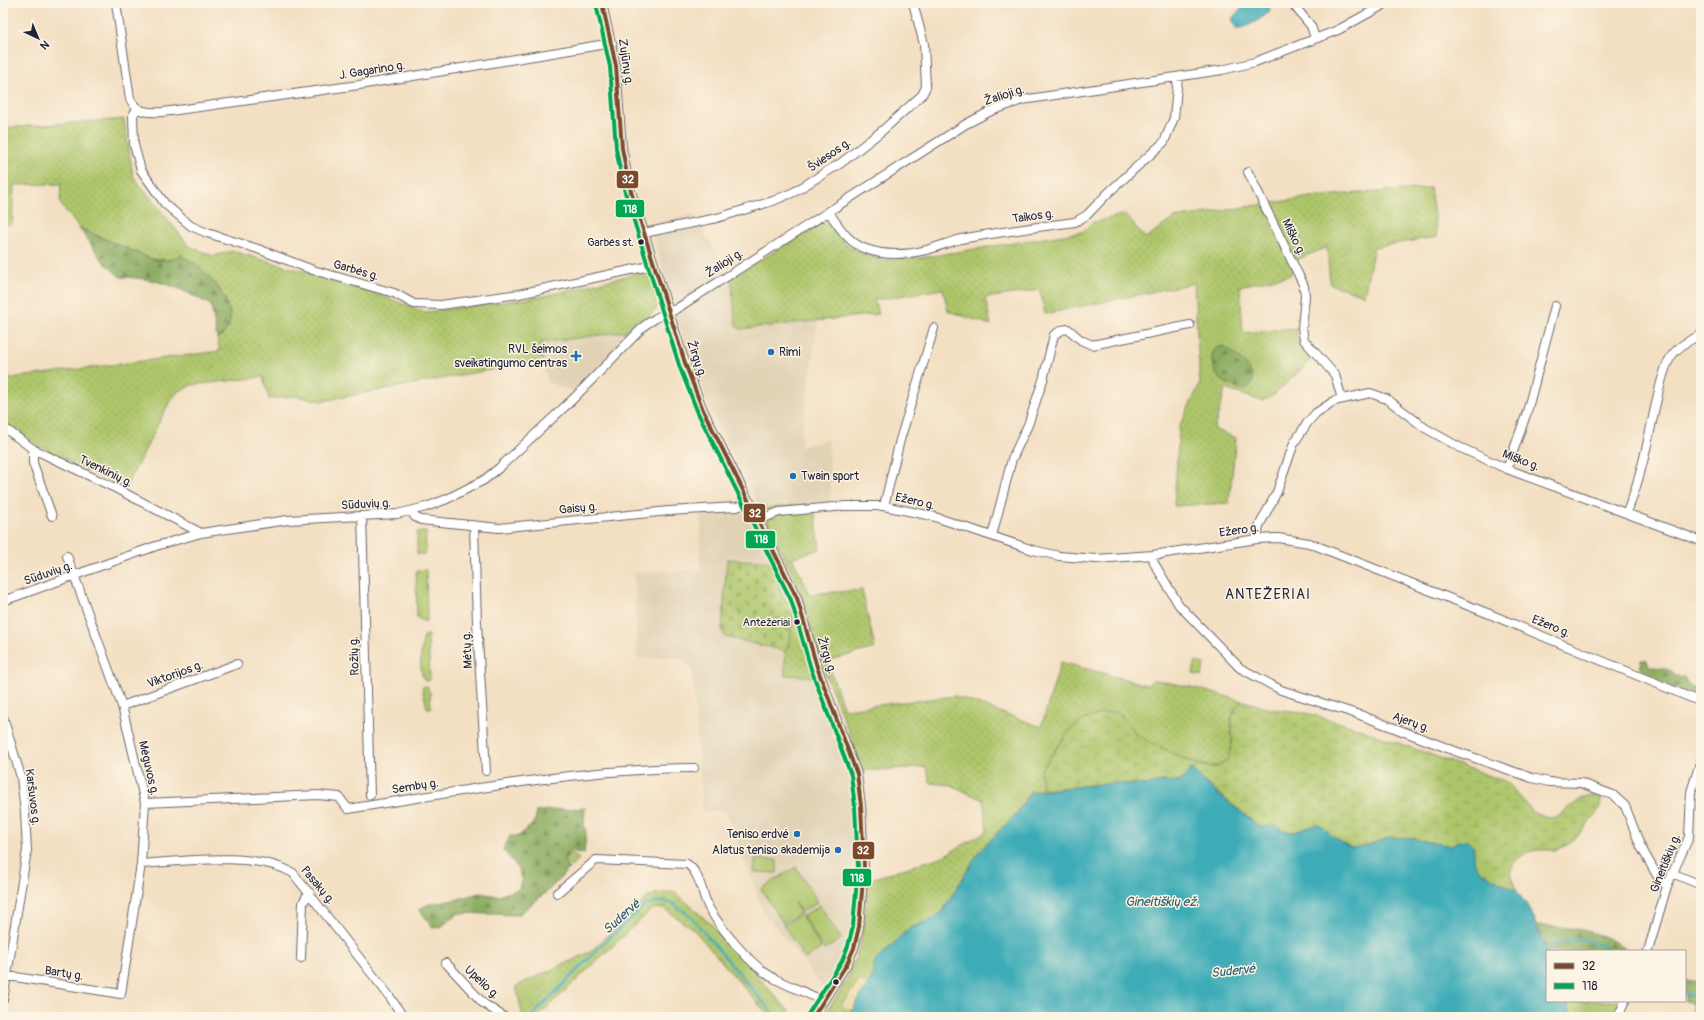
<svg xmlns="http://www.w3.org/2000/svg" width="1704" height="1020" font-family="Pangolin,sans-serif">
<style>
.built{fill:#e1d2b5}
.grass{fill:url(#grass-dots);stroke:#687453}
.forest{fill:url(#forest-firs);stroke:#56664d}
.wetland{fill:url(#wetland-marsh);stroke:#687453}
.sand{fill:url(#sand-dots);stroke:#887e6c}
.cemetery{fill:url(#cemetery-stones);stroke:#687453}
.green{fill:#aec66b;stroke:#687453}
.water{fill:#3cacb7;stroke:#2f6779}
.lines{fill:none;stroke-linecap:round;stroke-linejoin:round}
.stream{stroke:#3cacb7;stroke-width:2.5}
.minor-casing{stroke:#6b646a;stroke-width:10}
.minor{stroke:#fff;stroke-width:8}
.bus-1-casing{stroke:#fcf5e5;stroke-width:7}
.bus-2-casing{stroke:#fcf5e5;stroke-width:7}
.bus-1{stroke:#7a4b2a;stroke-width:4}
.bus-2{stroke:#00a651;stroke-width:4}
.bus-dot{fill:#22223b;stroke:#fcf5e5;stroke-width:1.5}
.poi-dot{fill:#1f6fb2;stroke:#fcf5e5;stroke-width:1.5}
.labels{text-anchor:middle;stroke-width:3;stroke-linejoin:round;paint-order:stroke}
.bus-label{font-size:11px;fill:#22223b;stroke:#fcf5e5;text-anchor:end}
.street-label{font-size:12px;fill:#22223b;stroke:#fcf5e5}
.poi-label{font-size:12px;fill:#22223b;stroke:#fcf5e5;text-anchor:end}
.water-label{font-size:13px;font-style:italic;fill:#2c596d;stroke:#fcf5e5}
.quarter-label{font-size:14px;letter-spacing:1px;fill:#22223b;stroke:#fcf5e5}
.line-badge{stroke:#fcf5e5;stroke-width:1.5}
.badge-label{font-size:11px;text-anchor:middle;font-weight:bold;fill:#fff}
</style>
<defs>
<pattern id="grass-dots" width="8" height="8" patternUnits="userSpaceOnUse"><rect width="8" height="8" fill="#aec66b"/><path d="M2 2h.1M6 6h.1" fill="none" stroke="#95aa5e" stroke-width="1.8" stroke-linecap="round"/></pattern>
<pattern id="forest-firs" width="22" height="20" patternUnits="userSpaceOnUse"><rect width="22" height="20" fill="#8aab5f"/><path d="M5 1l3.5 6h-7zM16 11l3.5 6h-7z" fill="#708b50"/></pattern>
<pattern id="wetland-marsh" width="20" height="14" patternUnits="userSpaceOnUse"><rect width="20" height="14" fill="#aec66b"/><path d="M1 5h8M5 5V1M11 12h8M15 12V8" fill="none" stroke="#95aa5e"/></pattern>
<pattern id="sand-dots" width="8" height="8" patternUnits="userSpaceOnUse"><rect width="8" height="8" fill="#eeda9e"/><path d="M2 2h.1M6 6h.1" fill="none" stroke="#ccbb89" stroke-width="1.8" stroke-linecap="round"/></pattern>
<pattern id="cemetery-stones" width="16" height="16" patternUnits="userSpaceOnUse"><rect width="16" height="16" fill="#aec66b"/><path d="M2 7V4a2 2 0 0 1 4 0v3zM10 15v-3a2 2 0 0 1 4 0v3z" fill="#95aa5e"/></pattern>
</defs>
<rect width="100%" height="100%" fill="#fcf5e5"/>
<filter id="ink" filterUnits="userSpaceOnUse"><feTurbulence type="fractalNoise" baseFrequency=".025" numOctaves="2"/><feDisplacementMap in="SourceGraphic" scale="8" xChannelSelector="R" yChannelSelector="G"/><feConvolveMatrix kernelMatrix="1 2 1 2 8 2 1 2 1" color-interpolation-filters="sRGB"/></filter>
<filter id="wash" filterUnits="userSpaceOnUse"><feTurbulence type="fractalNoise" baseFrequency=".012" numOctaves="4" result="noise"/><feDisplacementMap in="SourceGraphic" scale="16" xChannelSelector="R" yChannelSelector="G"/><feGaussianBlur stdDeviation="0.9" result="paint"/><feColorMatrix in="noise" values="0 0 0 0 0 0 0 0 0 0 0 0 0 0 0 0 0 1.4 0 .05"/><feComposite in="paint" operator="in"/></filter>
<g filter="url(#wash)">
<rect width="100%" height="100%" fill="#f3dfc2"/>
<path class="built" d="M693,214L731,278L738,328L742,329L818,321L800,447L828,440L831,502L761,509L711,411L679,326L650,225Z
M635,330L573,391L547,382L541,343Z
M748,513L773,562L728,560L726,637L785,651V675L816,677L853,775L856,806L858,851L857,906L851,936L843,958L824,989L764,913L726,810L703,811L692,668L679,657L637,659L634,572L700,571L701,515Z"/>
<path class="grass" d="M124,119L133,176L189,246L213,256L232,251L345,283L426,312L540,297L652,270L660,300L656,309L635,330L541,343L543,360L322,401L296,396L269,399L263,377L192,385L179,391L170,401L125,489L43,448L3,423V379L220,351L217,338L223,335L226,301L220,290L217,285L180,255L170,260H154L79,228L60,203L61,184L14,185L12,224L3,226V128Z
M1430,188L1437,237L1374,247L1364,295L1330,284L1327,247L1298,259L1290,275L1240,286L1243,333L1296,328L1298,342L1311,360L1274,395L1262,401L1225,389L1214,429L1236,438L1229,503L1174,506L1179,427L1200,384L1194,283L1045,314L1040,290L985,298L991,325L948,311L943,289L874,300L879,314L742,329L738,328L736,324L731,278L821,223L831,224L845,244L863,254L884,260L919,258L1082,232L1091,223L1125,214L1145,238L1174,218L1318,196Z
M814,504L820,549L792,558L810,594L862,590L875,648L827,661L844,709L955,696L1041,727L1061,662L1147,685L1153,680L1191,687L1243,701C1238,705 1234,709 1232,715C1230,723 1233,734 1232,743C1231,776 1202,767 1182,758C1168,752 1149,746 1138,736C1134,733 1131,728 1128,724L1070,730L1041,770L1042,790L1036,791L1026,797L1017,813L979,852L943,910L933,919L910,928L875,961L872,978L852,1010L850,1017H822C830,1005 839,994 846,981C862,950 866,915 868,880L944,856L987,831L983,800L951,785L930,783L926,767L860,771L849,733L821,663L800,590L761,509Z
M793,604L816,677L785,675V651L790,646Z
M672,892L676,893L713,926L794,1017H770L694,930L663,908L652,909L537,1017H523L516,986L590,952L648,897L655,894Z
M1567,1001H1621L1616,1017H1571Z
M1692,1003L1701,1006V1017H1692Z"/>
<path class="forest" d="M79,228L154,260H170L180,255C187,259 196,263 201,269C218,284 247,322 217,338L211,305C178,287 158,278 120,277L102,260Z
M1222,346C1235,352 1269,380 1243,390C1224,384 1211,377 1212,354L1216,348Z
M1641,660H1647L1649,666L1670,670L1675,675L1684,677L1691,688H1701V697L1692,692L1686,693L1640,673L1639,670Z
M585,808L584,825L586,833L584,854L572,851L563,860L569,869L548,891L518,915L459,913L441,927L433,928L419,909L430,904L455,900L479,893L498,896L519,889C525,872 513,862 503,850L510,836H519L535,822L536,811Z
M1538,926C1574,927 1600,930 1630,951H1547V955Z
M1685,980L1701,982V1006L1685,1001Z"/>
<path class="wetland" d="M1243,701L1272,709L1303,712L1354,727L1507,782L1533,812L1547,818L1557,817L1581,799L1590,796H1597L1601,799C1601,809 1595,816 1588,823C1581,831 1572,844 1561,848C1553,852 1545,849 1537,850C1526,851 1511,861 1511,873C1511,879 1515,886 1517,891L1481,872L1475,865L1473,846L1460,841L1451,846L1408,838L1378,841L1366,846L1351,848L1333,837L1323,827L1317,825L1294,832L1285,831L1276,826L1260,827L1201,779L1187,776L1178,782L1161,781L1146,785L1111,783L1042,790L1041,770L1070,730L1083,720L1102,713L1115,712L1121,715L1137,736L1195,764L1213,768L1221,765L1228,758L1232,745V717L1236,707Z"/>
<path class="sand" d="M859,981L869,984L852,1010L846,1009L841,1005Z"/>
<path class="cemetery" d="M727,559L773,562L784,598L793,604L790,646L785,651L725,637L722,630Z"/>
<path class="green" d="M417,532H426L425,554H417Z
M426,570L427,621H422L417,617L416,571Z
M424,635H428L430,680L425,681C417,669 422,648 424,635Z
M1195,662L1204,664L1202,676L1193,674Z
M427,686L430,693L431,708H427L422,687Z
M573,853L579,859L571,867L564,860Z
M755,859L777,860V873L754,872Z
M796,867L818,902L801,912L794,902L800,913L783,923L761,889Z
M820,905L841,939L824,950L803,916Z
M801,914L821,948L805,959L783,925Z"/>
<path class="water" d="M1251,3H1267L1270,9L1269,13C1261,18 1245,30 1236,28L1232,19L1240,9Z
M1190,769H1193L1209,787L1260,827L1276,826L1285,831L1294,832L1317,825L1323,827L1333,837L1351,848L1366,846L1390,837L1408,838L1451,846L1460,841L1467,840L1473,846L1475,865L1481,872L1517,891L1531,911L1547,955V1001H1567L1571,1017H850L856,1003L872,978L875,961L910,928L933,919L943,910L979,852L1017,813L1030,792L1111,783L1146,785L1161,781L1178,782L1185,778Z"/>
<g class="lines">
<path class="stream" d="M1542,949L1574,939L1599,944L1610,951
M1685,993L1701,997
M531,1017L598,949L645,905L664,901L674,904L691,917L776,1017"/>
</g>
</g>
<g filter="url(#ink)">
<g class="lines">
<g class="minor-casing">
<path id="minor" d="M116,3L130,99C137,113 149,113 163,112L359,85L612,43
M602,3L616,66L622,148L629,185L686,366L703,410L797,598L817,667L857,774L861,806L864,867L859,927L854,948L847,964L813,1017
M1292,3L1311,26L1315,38
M137,109L133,115L134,145L141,170L165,204L191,226L207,233L258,249L313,270L394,293L414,304L441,305L519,294L654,265
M1248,172L1304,286L1305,296L1302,328L1304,340L1335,375L1342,399
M828,211C838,225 848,243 866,249C884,256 907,255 926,250C938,247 949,242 961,239C999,232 1037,227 1075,222L1087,215L1108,193L1164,142L1174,118L1178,77
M644,233L717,218L773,201L794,192L841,163L883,130L922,95L926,87L924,44L913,3
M3,427L33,449L117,489L201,533
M33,449V463L52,516
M1507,469L1527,412L1555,306
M884,506L900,440L934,328
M411,511L415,517L421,520L499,528L669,511L737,507L750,502
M1627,512C1640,480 1647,446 1654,412C1658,395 1661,377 1668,362C1674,349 1689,340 1701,335
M362,516L370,795
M759,520L779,512L845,506H884L932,516L1033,550L1059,556L1096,559L1153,555L1257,539L1278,538L1309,543L1487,613L1701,702
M474,527L477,623L486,771
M992,536L1012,459L1028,425L1043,380L1054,335L1062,330L1068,329L1081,340L1092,345L1190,325
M1257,539L1259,526L1277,492L1294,443L1308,422L1316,413L1334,401L1370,393L1387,399L1425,428L1459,447L1507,469L1701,541
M1153,555L1154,563L1179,605L1240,668L1281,690L1360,715L1455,751L1532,778L1549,782L1581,783L1613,795L1625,806L1641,847L1659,879L1667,886
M3,601L156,546L201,533L288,520L397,514L426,507L447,499L484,480L499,468L573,399L645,325L656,318L676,309L966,124L991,111L1022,100L1222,70L1255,62L1338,30L1387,3
M122,706L237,664
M3,717L21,777L25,813L27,850L3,1000
M145,803L318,795L339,797L348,809C463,791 577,769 694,768
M141,864C184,861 255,851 293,873L390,997L403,1017
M1672,873L1701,885
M557,893L596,860L687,864C701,873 702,897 710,910C723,931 749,963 770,976C787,986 806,992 823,1001
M1648,951L1667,886L1689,837L1691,792L1701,760
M301,958L303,903L309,892
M446,963L483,1003L504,1017
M3,975L121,994L141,864L145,803L122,706L67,556
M1618,1017L1625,1001"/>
</g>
<use href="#minor" class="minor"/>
<g class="bus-1-casing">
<path id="bus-1" d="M602,3L616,66L622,148L629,185L686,366L703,410L797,598L817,667L857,774L861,806L864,867L859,927L854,948L847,964L813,1017"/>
</g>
<g class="bus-2-casing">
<path id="bus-2" d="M596,4L610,67L616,148L623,186L680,368L698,413L791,600L811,669L851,775L855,807L858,867L853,926L848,946L842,961L808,1014"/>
</g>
<use href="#bus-1" class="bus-1"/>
<use href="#bus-2" class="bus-2"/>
</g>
</g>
<g class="bus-dot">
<circle cx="641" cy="242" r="3.5"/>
<circle cx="797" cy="622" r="3.5"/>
<circle cx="836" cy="982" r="3.5"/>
</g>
<g class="poi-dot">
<circle cx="771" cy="352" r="4"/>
<path d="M574 350h4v4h4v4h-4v4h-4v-4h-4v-4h4z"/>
<circle cx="793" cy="476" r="4"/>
<circle cx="797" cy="834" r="4"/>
<circle cx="838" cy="850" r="4"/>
</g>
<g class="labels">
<g class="bus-label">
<text x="634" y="246">Garbės st.</text>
<text x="790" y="626">Antežeriai</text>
</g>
<g class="street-label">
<text transform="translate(626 62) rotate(82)" y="4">Zujūnų g.</text>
<text transform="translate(372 70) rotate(-9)" y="4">J. Gagarino g.</text>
<text transform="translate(1004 95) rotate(-18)" y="4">Žalioji g.</text>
<text transform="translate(829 155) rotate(-35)" y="4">Šviesos g.</text>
<text transform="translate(1033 216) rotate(-8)" y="4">Taikos g.</text>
<text transform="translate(1294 237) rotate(64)" y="4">Miško g.</text>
<text transform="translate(724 263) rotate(-33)" y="4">Žalioji g.</text>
<text transform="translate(356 270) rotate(16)" y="4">Garbės g.</text>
<text transform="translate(697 359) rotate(71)" y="4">Žirgų g.</text>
<text transform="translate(1521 460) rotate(21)" y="4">Miško g.</text>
<text transform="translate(106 471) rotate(26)" y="4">Tvenkinių g.</text>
<text transform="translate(915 501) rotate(13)" y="4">Ežero g.</text>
<text transform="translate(366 504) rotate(-3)" y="4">Sūduvių g.</text>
<text transform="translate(578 508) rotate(-5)" y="4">Gaisų g.</text>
<text transform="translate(1239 530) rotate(-8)" y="4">Ežero g.</text>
<text transform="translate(48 573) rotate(-19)" y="4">Sūduvių g.</text>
<text transform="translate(1551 626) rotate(22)" y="4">Ežero g.</text>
<text transform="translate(467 650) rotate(-93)" y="4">Mėtų g.</text>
<text transform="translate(827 655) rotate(72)" y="4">Žirgų g.</text>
<text transform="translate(354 656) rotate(-92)" y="4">Rožių g.</text>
<text transform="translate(175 674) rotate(-20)" y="4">Viktorijos g.</text>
<text transform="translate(1411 722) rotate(20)" y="4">Ajerų g.</text>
<text transform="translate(149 768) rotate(77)" y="4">Mėguvos g.</text>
<text transform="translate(415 786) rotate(-9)" y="4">Sembų g.</text>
<text transform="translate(33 797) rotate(83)" y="4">Karšuvos g.</text>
<text transform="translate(1665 863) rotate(-68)" y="4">Gineitiškių g.</text>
<text transform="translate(318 885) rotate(50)" y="4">Pasakų g.</text>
<text transform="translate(64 973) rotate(9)" y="4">Bartų g.</text>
<text transform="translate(482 982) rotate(43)" y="4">Upelio g.</text>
</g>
<g class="poi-label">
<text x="567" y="353">RVL šeimos<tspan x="567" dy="14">sveikatingumo centras</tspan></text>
<text x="779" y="356" text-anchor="start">Rimi</text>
<text x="801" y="480" text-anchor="start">Twain sport</text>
<text x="789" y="838">Teniso erdvė</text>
<text x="830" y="854">Alatus teniso akademija</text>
</g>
<g class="water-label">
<text x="1162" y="906">Gineitiškių ež.</text>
<text transform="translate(621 916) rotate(-42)" y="5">Sudervė</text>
<text transform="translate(1233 970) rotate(-6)" y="5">Sudervė</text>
</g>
<g class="quarter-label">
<text x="1268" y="599">ANTEŽERIAI</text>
</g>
</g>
<g class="line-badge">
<rect x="616" y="170" width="23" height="19" rx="4" fill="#7a4b2a"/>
<rect x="615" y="199" width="30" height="19" rx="4" fill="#00a651"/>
<rect x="743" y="503" width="23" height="20" rx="4" fill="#7a4b2a"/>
<rect x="745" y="530" width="31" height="19" rx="4" fill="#00a651"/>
<rect x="852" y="841" width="23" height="19" rx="4" fill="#7a4b2a"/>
<rect x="842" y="868" width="30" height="19" rx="4" fill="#00a651"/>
</g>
<g class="badge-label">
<text x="628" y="183">32</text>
<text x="630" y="213">118</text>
<text x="755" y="517">32</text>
<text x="761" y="543">118</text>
<text x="863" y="854">32</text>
<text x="857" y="882">118</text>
</g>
<rect width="1704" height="1020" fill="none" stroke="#fcf5e5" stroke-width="16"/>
<rect x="1546" y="950" width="140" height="52" fill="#fcf5e5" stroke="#a5a1a1"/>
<rect x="1554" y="963" width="20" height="6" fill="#7a4b2a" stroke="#a5a1a1"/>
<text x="1582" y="970" font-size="12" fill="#22223b">32</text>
<rect x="1554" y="983" width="20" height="6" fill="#00a651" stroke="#a5a1a1"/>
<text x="1582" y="990" font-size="12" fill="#22223b">118</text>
<g transform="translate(38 38) rotate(136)" stroke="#fcf5e5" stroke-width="3" paint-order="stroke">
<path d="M0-3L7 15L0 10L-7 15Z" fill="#22223b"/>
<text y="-6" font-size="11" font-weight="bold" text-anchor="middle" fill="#22223b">N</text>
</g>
</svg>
